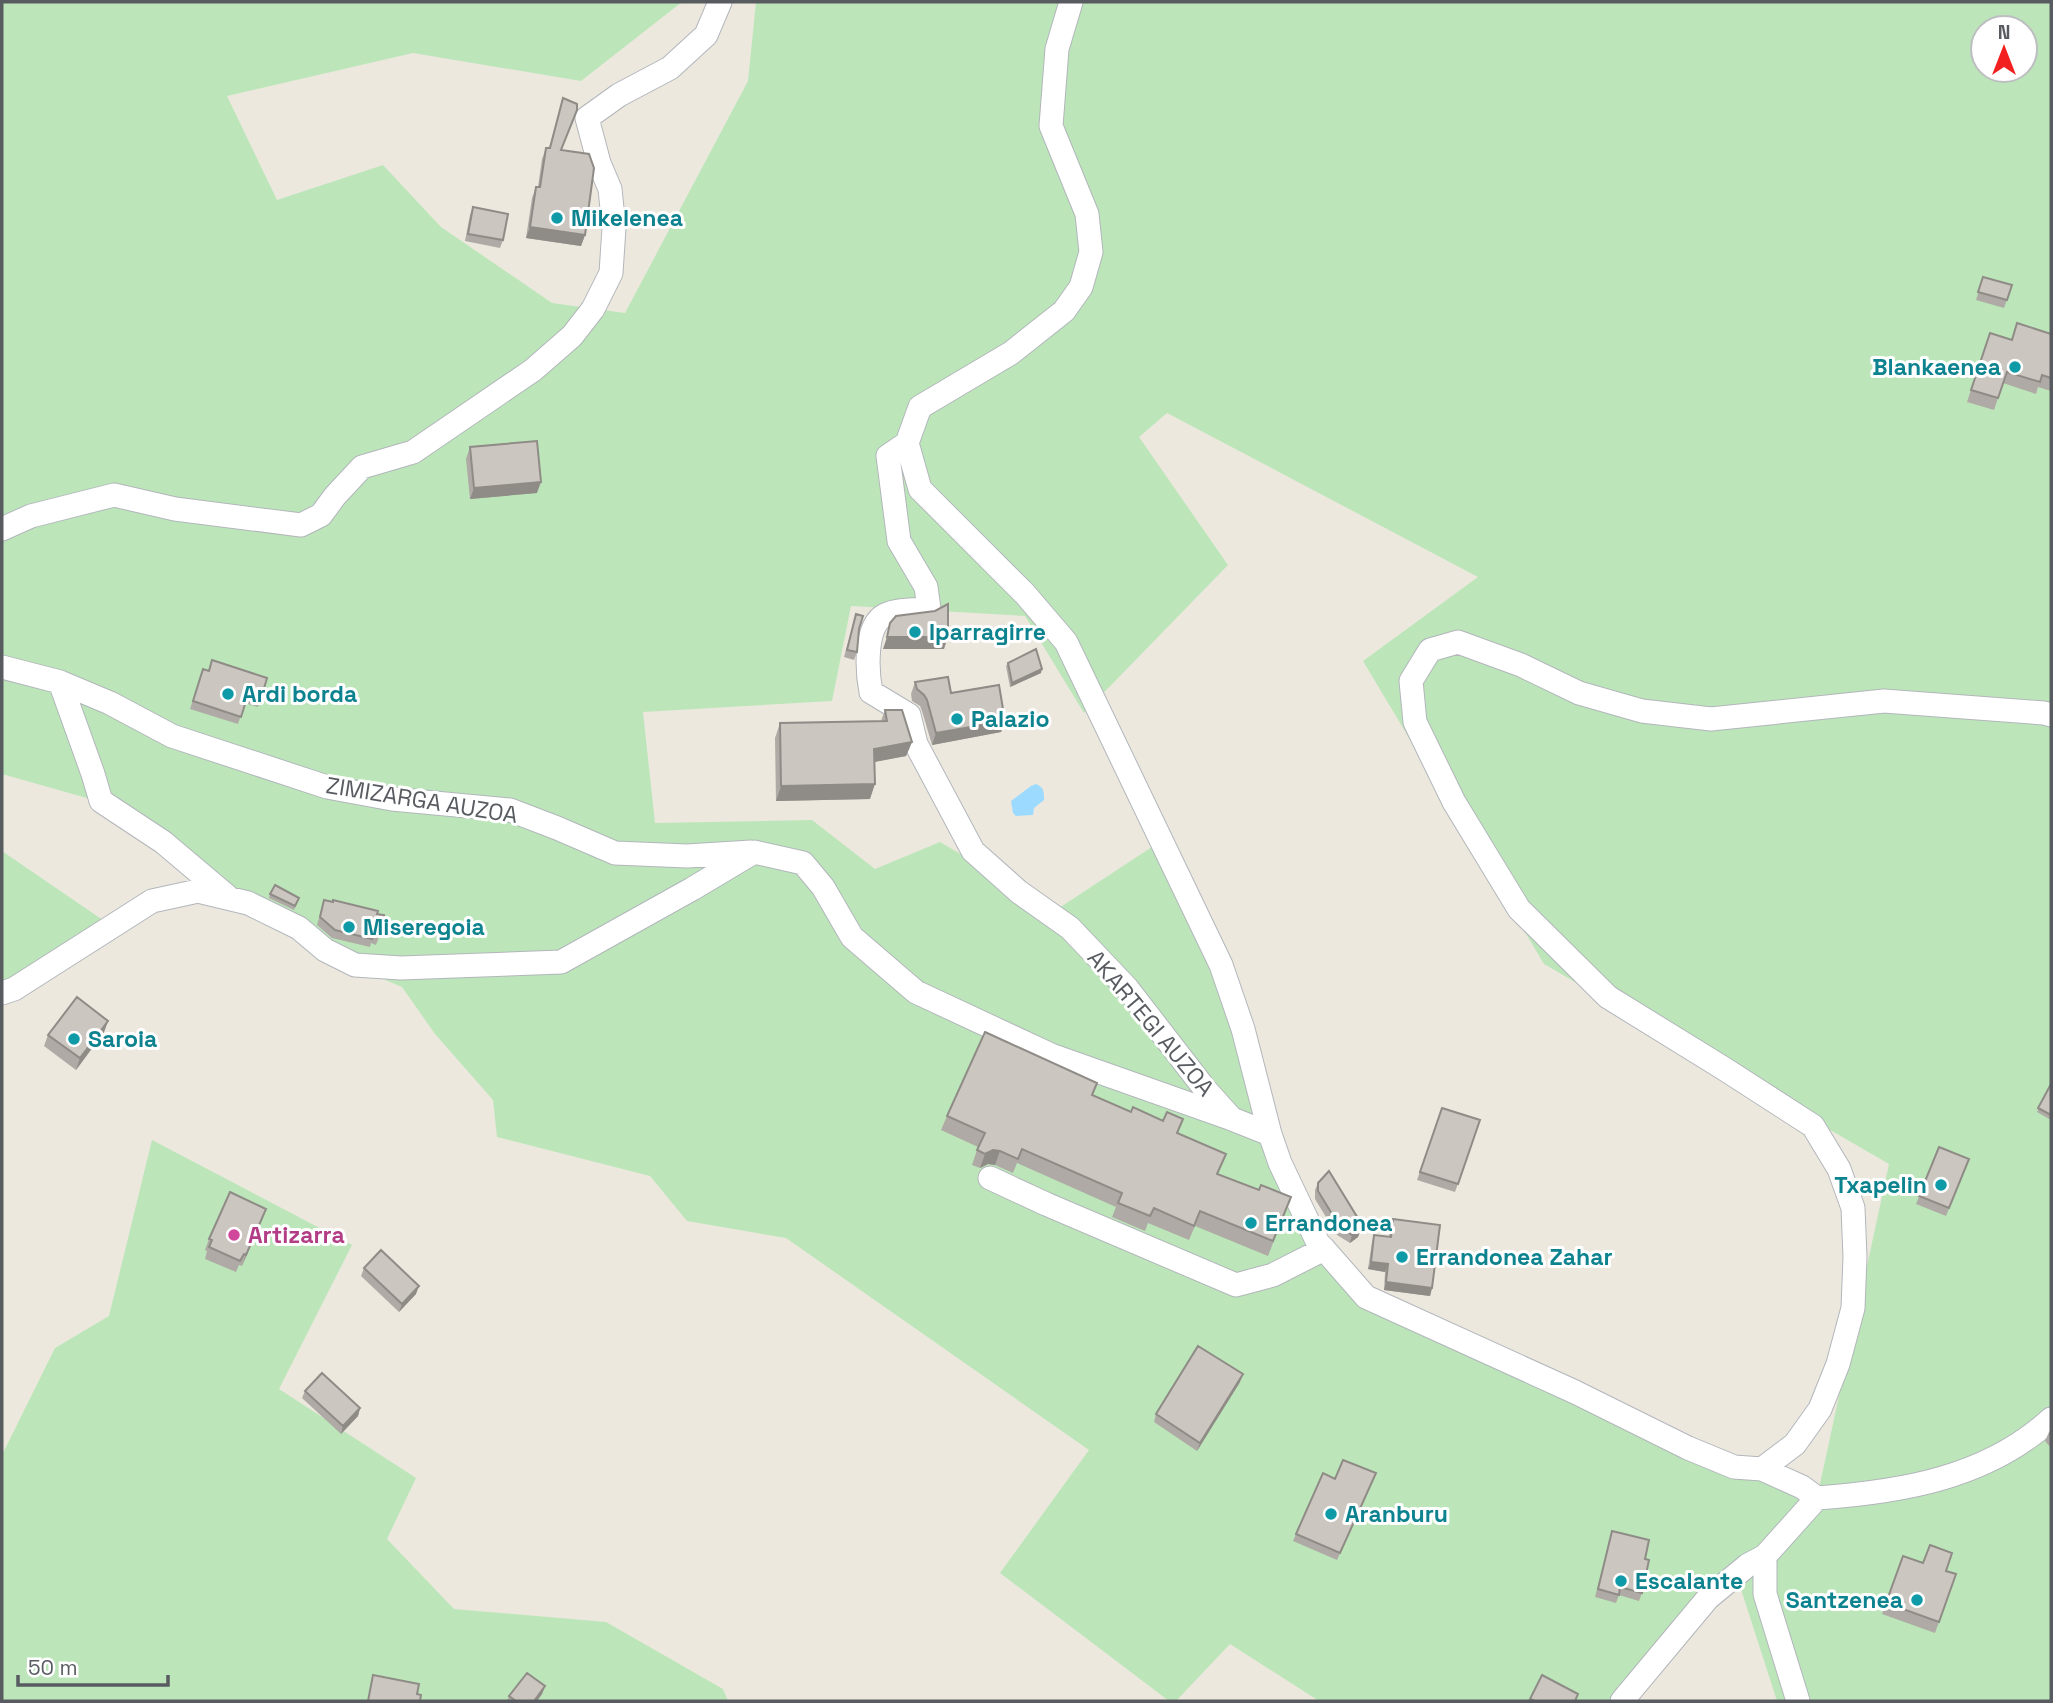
<svg xmlns="http://www.w3.org/2000/svg" width="2053" height="1703" font-family="'Space Grotesk',sans-serif">
<style>
.green{fill:#bce6b9;fill-rule:evenodd}
.water{fill:#9cdbff}
.lines{fill:none;stroke-linecap:round;stroke-linejoin:round}
.minor-casing{stroke:#b2b6bb;stroke-width:25}
.minor{stroke:#fff;stroke-width:23}
.wall{fill:#afaaa5}
.shaded-wall{fill:#8f8b86}
.building{fill:#ccc6c0;stroke:#8f8b86;stroke-width:2}
.culture-dot{fill:#0f9aa8;stroke:#fff;stroke-width:2.5}
.hotel-dot{fill:#d1479c;stroke:#fff;stroke-width:2.5}
.labels{text-anchor:middle;stroke-width:6;stroke-linejoin:round;paint-order:stroke}
.culture-label{font-size:23px;font-weight:bold;fill:#0d838f;stroke:#fff;text-anchor:start}
.street-label{font-size:23px;fill:#585c61;stroke:#fff}
.hotel-label{font-size:23px;font-weight:bold;fill:#b23c85;stroke:#fff;text-anchor:start}
</style>
<rect width="100%" height="100%" fill="#ece8de"/>
<path class="green" d="M2,2H682L581,81L413,53L227,96L277,200L383,165L441,227L552,303L625,313L748,81L756,2H2051V1701H1777L1738,1580L1626,1701H1319L1230,1644L1176,1701H1169L1000,1573L1089,1450L786,1238L687,1221L650,1176L497,1137L493,1100L435,1034L402,987L299,943L115,806L2,774ZM1983,28H2025V70H1983ZM1167,413L1478,577L1363,661L1544,964L1889,1164L1817,1498L1333,1272L1161,841L1056,910L940,842L875,869L812,820L655,823L643,712L832,701L851,606L1025,616L1084,713L1228,565L1139,437Z
M2,851L113,927L2,982Z
M152,1140L352,1245L279,1389L416,1478L387,1539L454,1609L606,1622L723,1689L728,1701H2V1455L55,1348L109,1316Z"/>
<path class="water" d="M1036,784C1044,787 1044,792 1044,800L1034,808L1033,815L1016,816L1013,813L1011,801L1031,786Z"/>
<g class="lines">
<g class="minor-casing">
<path id="minor" d="M1071,2L1057,49L1051,126L1087,214L1091,252L1081,287L1064,311L1011,353L920,407L907,443L920,489L1025,594L1066,642L1221,965L1243,1029L1270,1134L1280,1163L1318,1243L1324,1249L1366,1297L1575,1392L1688,1448L1734,1467L1762,1469L1795,1444L1820,1409L1838,1364L1853,1308L1855,1257L1853,1208L1839,1169L1813,1126L1723,1068L1608,997L1519,909L1454,802L1415,722L1411,681L1430,650L1458,642L1521,665L1579,693L1642,711L1711,719L1884,701L2044,713L2051,715
M907,443L888,456L899,541L926,587L929,609C916,610 897,609 885,615C864,626 867,672 871,692L909,715L916,744L973,851L1019,892L1070,928L1127,988L1205,1089L1232,1119L1270,1134
M2,529L31,516L114,495L175,509L301,525L321,515L335,496L362,467L413,452L533,370L572,336L593,309L611,273L614,228L610,189L599,163L587,118L619,95L670,68L706,35L720,2
M2,667L60,682L110,703L172,736L327,787L392,799L510,810L557,828L615,853L687,856L751,852
M60,682L93,774L101,801L163,842L227,896
M2,993L14,989L152,901L198,891L248,903L299,928L325,950L355,965L401,968L561,962L692,889L754,852L803,863L823,887L852,937L916,992L1051,1055L1232,1119
M990,1178L1046,1204L1236,1285L1273,1275L1324,1249
M1817,1498C1901,1492 1987,1478 2051,1419
M1765,1556V1594L1798,1701
M1622,1701L1708,1598L1748,1565L1765,1556L1817,1498L1802,1487L1762,1469"/>
</g>
<use href="#minor" class="minor"/>
</g>
<path class="wall" d="M563,98L562,150L585,235L581,246L526,238L532,198L536,187H538L542,159L546,148H549Z
M473,207L503,240L500,248L465,241L470,215Z
M1983,277L2012,285L2004,308L1976,300Z
M2051,334V391L2038,387L2036,394L2003,383L1994,410L1967,402L1986,344Z
M470,447L537,493L470,499L466,459Z
M856,614L859,629L857,652L854,660L844,657Z
M1008,663L1041,673L1010,687L1006,666Z
M203,669L208,671L267,678L258,707L245,703L238,724L190,709Z
M915,682L951,693L1005,721L1001,732L932,745L922,711L920,706L912,701L911,694Z
M885,710L912,742L906,756L874,762L870,799L776,801L775,738L780,723L881,721Z
M270,894L299,898L294,910L269,898Z
M324,900L377,914L379,937L376,945L371,943L370,947L332,938L317,925Z
M108,1021L104,1032L76,1070L44,1046L48,1035Z
M2051,1084V1120L2037,1112Z
M1093,1095L1131,1112L1163,1121L1183,1119L1178,1133L1219,1174L1259,1190L1291,1197L1268,1256L1195,1226L1189,1240L1148,1223L1145,1231L1112,1217L1116,1207L1017,1163L1013,1173L995,1165L988,1164L980,1168L972,1165L978,1147L941,1130L947,1116Z
M1442,1108L1480,1120L1455,1192L1417,1180Z
M1939,1147L1969,1159L1946,1216L1916,1204Z
M1318,1183L1361,1229L1358,1237L1350,1243L1337,1235L1315,1199V1190Z
M266,1209L242,1266L239,1265L236,1272L205,1259L207,1251L205,1250L209,1239Z
M1393,1219L1432,1288L1430,1296L1384,1290L1385,1272L1368,1269L1372,1242L1374,1235L1389,1237L1390,1227Z
M364,1268L416,1294L399,1312L361,1276Z
M1240,1382L1197,1451L1154,1422L1156,1414Z
M305,1391L360,1408L358,1416L341,1434L302,1398Z
M2051,1430V1448L2045,1441L2049,1432Z
M1376,1473L1337,1560L1293,1541L1296,1534L1335,1479Z
M1612,1531L1645,1559L1642,1593L1639,1601L1619,1595L1616,1603L1595,1597Z
M1903,1556L1956,1574L1935,1633L1882,1614Z
M545,1686L542,1694L537,1701H507L509,1696Z"/>
<path class="shaded-wall" d="M530,227L585,235L581,246L526,238Z
M541,482L537,493L470,499L474,488Z
M887,637H948L944,649H883Z
M1042,669L1041,673L1010,687L1012,683Z
M1005,721L1001,732L932,745L936,733Z
M912,742L906,756L869,763L874,749Z
M875,784L870,799L776,801L781,786Z
M108,1021L104,1032L76,1070L80,1058Z
M993,1150L1000,1151L995,1165L988,1164L980,1168L985,1154Z
M266,1209L262,1220L242,1266L246,1255Z
M1361,1229L1358,1237L1350,1243L1352,1235Z
M1371,1262L1388,1264L1385,1272L1368,1269Z
M1386,1282L1432,1288L1430,1296L1384,1290Z
M419,1286L416,1294L399,1312L402,1304Z
M1243,1374L1240,1382L1197,1451L1200,1443Z
M360,1408L358,1416L341,1434L343,1426Z
M545,1686L542,1694L537,1701H534Z"/>
<path class="building" d="M563,98L577,104V110L561,150L589,154L594,168L585,235L530,227L536,187H540L546,148H550Z
M473,207L508,214L503,240L468,234Z
M1983,277L2012,285L2007,300L1978,292Z
M2017,323L2051,334V378L2042,375L2040,382L2007,372L1998,398L1971,390L1990,333L2012,340Z
M537,441L541,482L474,488L470,447Z
M948,604V637H887L890,623L896,616L935,611Z
M856,614L863,616L859,629L857,652L847,650Z
M1036,649L1042,669L1012,683L1008,663Z
M212,660L267,678L261,699L248,695L241,717L193,701L203,669L209,671Z
M948,677L951,693L999,685L1005,721L936,733L927,700L924,695L917,689L915,682Z
M885,710H902L912,742L874,749L875,784L781,786L780,723L887,721Z
M275,885L299,898L295,906L270,894Z
M324,900L333,902V900L378,911L377,914L384,915L379,937L373,935L372,939L335,930L320,917Z
M77,997L108,1021L80,1058L48,1035Z
M985,1032L1097,1083L1092,1095L1131,1112L1133,1107L1163,1121L1167,1112L1183,1119L1177,1133L1226,1154L1217,1174L1259,1190L1261,1185L1291,1197L1273,1241L1200,1211L1194,1226L1154,1208L1150,1216L1118,1203L1122,1193L1022,1149L1018,1159L1000,1151L993,1150L985,1154L977,1150L985,1133L947,1116Z
M2051,1084V1115L2038,1108Z
M1442,1108L1480,1120L1458,1184L1420,1172Z
M1939,1147L1969,1159L1949,1208L1919,1196Z
M1329,1171L1359,1220L1361,1229L1352,1235L1340,1227L1318,1191V1183Z
M230,1192L266,1209L246,1255L244,1254L240,1261L209,1247L212,1240L209,1239Z
M1393,1219L1440,1225L1432,1288L1386,1282L1388,1264L1371,1262L1374,1235L1391,1237Z
M381,1250L419,1286L402,1304L364,1268Z
M1198,1346L1243,1374L1200,1443L1156,1414Z
M322,1373L360,1408L343,1426L305,1391Z
M1343,1460L1376,1473L1340,1553L1296,1534L1323,1473L1335,1479Z
M1612,1531L1649,1540L1645,1559L1649,1560L1642,1593L1620,1587L1619,1595L1598,1589Z
M1930,1545L1952,1553L1946,1571L1956,1574L1939,1622L1886,1603L1903,1556L1923,1563Z
M527,1673L545,1686L534,1701H516L509,1696Z
M373,1675L419,1684L417,1694L421,1695L420,1701H368Z
M1542,1675L1578,1694L1575,1701H1535L1530,1699Z"/>
<g class="culture-dot">
<circle cx="557" cy="218" r="7"/>
<circle cx="2015" cy="367" r="7"/>
<circle cx="915" cy="632" r="7"/>
<circle cx="228" cy="694" r="7"/>
<circle cx="957" cy="719" r="7"/>
<circle cx="349" cy="927" r="7"/>
<circle cx="74" cy="1039" r="7"/>
<circle cx="1941" cy="1185" r="7"/>
<circle cx="1251" cy="1223" r="7"/>
<circle cx="1402" cy="1257" r="7"/>
<circle cx="1331" cy="1514" r="7"/>
<circle cx="1621" cy="1581" r="7"/>
<circle cx="1917" cy="1600" r="7"/>
</g>
<circle class="hotel-dot" cx="234" cy="1235" r="7"/>
<g class="labels">
<g class="culture-label">
<text x="571" y="226">Mikelenea</text>
<text x="2001" y="375" text-anchor="end">Blankaenea</text>
<text x="929" y="640">Iparragirre</text>
<text x="242" y="702">Ardi borda</text>
<text x="971" y="727">Palazio</text>
<text x="363" y="935">Miseregoia</text>
<text x="88" y="1047">Saroia</text>
<text x="1927" y="1193" text-anchor="end">Txapelin</text>
<text x="1265" y="1231">Errandonea</text>
<text x="1416" y="1265">Errandonea Zahar</text>
<text x="1345" y="1522">Aranburu</text>
<text x="1635" y="1589">Escalante</text>
<text x="1903" y="1608" text-anchor="end">Santzenea</text>
</g>
<g class="street-label">
<text transform="translate(422 800) rotate(9)" y="8">ZIMIZARGA AUZOA</text>
<text transform="translate(1151 1023) rotate(50)" y="8">AKARTEGI AUZOA</text>
</g>
<g class="hotel-label">
<text x="248" y="1243">Artizarra</text>
</g>
</g>
<rect width="2053" height="1703" fill="none" stroke="#585c61" stroke-width="7"/>
<g transform="translate(2004 49)"><circle r="33" fill="#ffffff" stroke="#bcbec0" stroke-width="2"/>
<path d="M0-5L12 26L0 18L-12 26Z" fill="#f2201f"/>
<text y="-10" font-size="19" font-weight="bold" text-anchor="middle" fill="#585c61">N</text>
</g>
<path d="M18 1675v10h150v-10" fill="none" stroke="#585c61" stroke-width="3.5"/>
<text x="28" y="1675" font-size="21" fill="#585c61" stroke="#ffffff" stroke-width="5" paint-order="stroke">50 m</text>
</svg>
